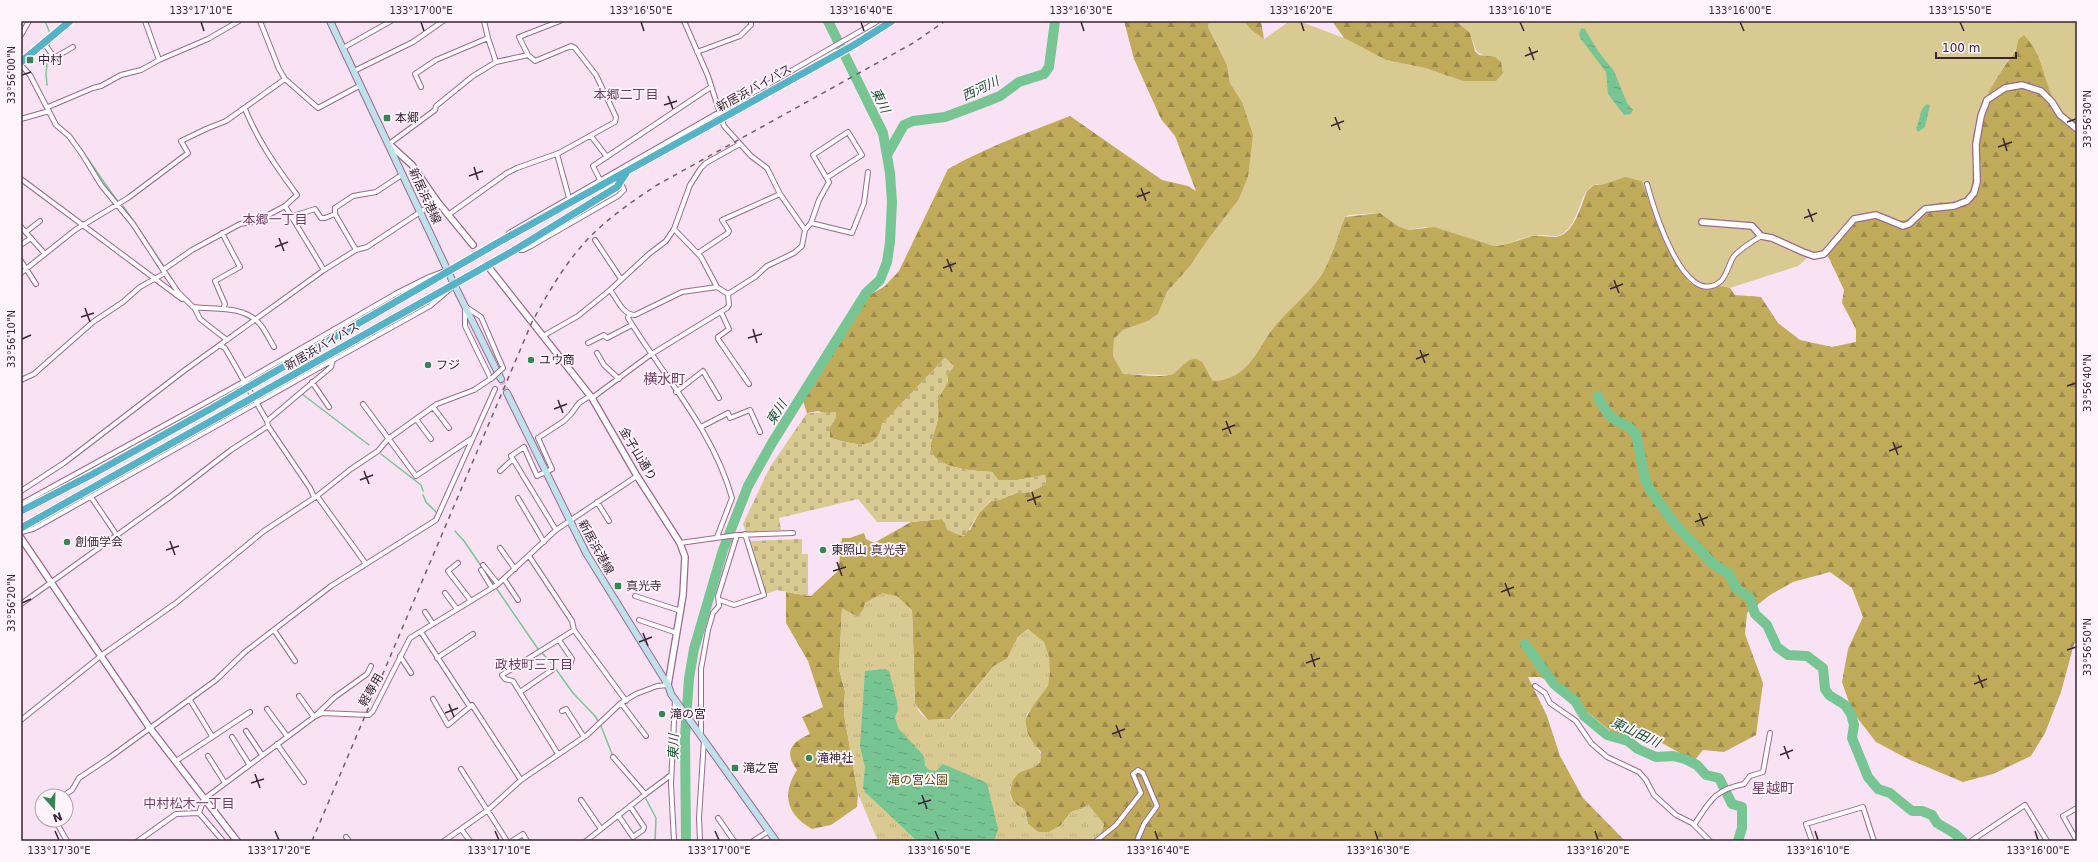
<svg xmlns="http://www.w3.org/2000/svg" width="2098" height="862" font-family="'DejaVu Sans','Noto Sans JP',sans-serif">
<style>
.green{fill:#d9ca91}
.forest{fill:url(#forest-firs)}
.cemetery{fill:url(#cemetery-stones)}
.park{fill:url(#park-tufts)}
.water{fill:url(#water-ripples)}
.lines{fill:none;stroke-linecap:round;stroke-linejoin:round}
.stream{stroke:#78c594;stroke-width:1.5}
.river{stroke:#78c594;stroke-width:10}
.secondary-tunnel{stroke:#d3bccd;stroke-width:6;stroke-dasharray:6 3;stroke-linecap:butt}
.minor-casing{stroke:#9b6990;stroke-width:6}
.tertiary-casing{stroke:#9b6990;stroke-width:8}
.secondary-casing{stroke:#9b6990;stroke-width:8}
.trunk-casing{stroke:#fff;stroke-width:9}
.minor{stroke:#fff;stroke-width:4}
.tertiary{stroke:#fff;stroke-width:5.5}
.secondary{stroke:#bfe2ea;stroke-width:6}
.trunk{stroke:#56b2c6;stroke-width:7}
.rail{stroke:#725d6d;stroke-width:1.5;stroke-dasharray:5 5;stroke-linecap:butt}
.minor-bridge-casing{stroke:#9b6990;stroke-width:6;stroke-linecap:butt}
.minor-bridge{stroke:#fff;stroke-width:4}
.ticks{fill:none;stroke:#392535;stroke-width:1.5}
.poi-dot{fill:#348557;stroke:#fff4fc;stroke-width:1.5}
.labels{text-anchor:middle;stroke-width:3.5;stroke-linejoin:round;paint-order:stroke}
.poi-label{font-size:12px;fill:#392535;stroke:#fff4fc;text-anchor:start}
.street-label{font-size:12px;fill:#392535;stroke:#fff4fc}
.park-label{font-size:12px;fill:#5e5010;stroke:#fff4fc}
.water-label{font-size:13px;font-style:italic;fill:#1a5434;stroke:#fff4fc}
.neighbourhood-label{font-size:13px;fill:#6d3f63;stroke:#fff4fc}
.quarter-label{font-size:14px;fill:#6d3f63;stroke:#fff4fc}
.neatline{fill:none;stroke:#392535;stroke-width:1.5}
.ticks-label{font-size:10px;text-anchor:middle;fill:#392535}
</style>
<defs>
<pattern id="forest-firs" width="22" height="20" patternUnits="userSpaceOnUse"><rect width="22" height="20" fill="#c0ab5a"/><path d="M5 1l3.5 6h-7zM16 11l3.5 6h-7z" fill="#9d8b4b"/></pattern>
<pattern id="cemetery-stones" width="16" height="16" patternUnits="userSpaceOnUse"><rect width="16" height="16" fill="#d9ca91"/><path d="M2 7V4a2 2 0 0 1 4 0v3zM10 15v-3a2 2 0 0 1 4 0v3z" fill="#bbad7e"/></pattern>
<pattern id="park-tufts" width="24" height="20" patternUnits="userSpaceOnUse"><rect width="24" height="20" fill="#d9ca91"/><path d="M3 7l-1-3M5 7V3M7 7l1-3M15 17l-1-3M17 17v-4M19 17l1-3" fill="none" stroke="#bbad7e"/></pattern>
<pattern id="water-ripples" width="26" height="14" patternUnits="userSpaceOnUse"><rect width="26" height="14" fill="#78c594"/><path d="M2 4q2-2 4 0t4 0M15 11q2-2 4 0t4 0" fill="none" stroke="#63a07a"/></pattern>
</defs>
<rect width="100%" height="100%" fill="#f9e2f3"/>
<path class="green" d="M1209,21H1244L1251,30L1264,39L1287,23L1301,22L1344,38L1386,60L1425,68L1463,81H1496L1486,56C1473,53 1476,45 1470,35C1468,30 1460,25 1456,21H2077V122L2065,116L2052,97L2035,50L2018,40L2016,49C1997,76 1978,105 1973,137C1970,158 1978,179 1966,198C1953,202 1939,201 1926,205C1921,207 1919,211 1914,215C1902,225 1886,217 1873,212L1824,251L1818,254L1813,253L1798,266L1730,288C1714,283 1704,293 1688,281L1659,230L1642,181C1623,176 1624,179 1607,184C1603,185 1598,183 1594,185C1579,190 1580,224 1562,234C1555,238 1549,235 1541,235C1525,235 1510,245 1494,246L1425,227L1409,230L1398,226L1380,213L1349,215L1345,217C1338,235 1332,257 1322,274C1310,292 1295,304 1281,319C1258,342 1253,379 1213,381L1206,369L1186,362L1176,372L1169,375L1123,374L1113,356L1114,339L1123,330L1148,321L1158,314L1167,292L1190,266L1207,241L1239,199L1248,177L1242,102L1230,83L1227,65L1208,27Z"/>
<path class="forest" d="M1124,21H1209L1208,27L1227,65L1230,83L1242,102L1253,135L1248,177L1239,199L1207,241L1190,266L1167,292L1158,314L1148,321L1123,330L1114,339L1113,356L1123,374C1137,374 1155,378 1169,375C1180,373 1183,359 1196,359L1202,362L1213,381C1253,379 1258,342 1281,319C1295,304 1310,292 1322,274C1332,257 1338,235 1345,217L1380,213L1398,226L1409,230L1434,227L1494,246C1508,245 1520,239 1533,236C1541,235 1547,237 1555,237C1574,236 1581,205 1587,191L1594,185L1605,184L1625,177L1642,181L1659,230L1688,281C1704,293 1714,283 1730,288L1735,295L1761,297L1778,323L1800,340L1832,347L1856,342V329L1842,303L1844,290L1830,260L1824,251C1837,235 1849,213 1872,212C1882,212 1891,220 1902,220C1913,220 1916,209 1924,206C1936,201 1952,203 1966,198C1978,179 1970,158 1973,137C1978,105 1997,76 2016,50L2018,40L2024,35C2028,40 2033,45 2035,50C2049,77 2046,106 2077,122V642L2074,644L2061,692L2045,733L2031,756L1993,774L1963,782L1908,759L1876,742L1852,711L1842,682L1848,649L1863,617L1852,588L1830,572L1793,582L1770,595L1747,613L1745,634L1763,683L1756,735L1724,752L1703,750L1694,761L1662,743L1619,738L1553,684L1540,677H1528L1547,716L1560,756L1583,798L1625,841H1098L1104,824L1081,809L1071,812L1060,826L1049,832H1038L1028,824L1025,810L1014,803L1010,793L1012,781L1018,773L1037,765L1041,752L1028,737L1025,720L1032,707L1028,629L1018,637L1007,659L994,666L950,719L928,720L915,704L912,610H863L858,617L842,609L839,669L845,691L844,714L858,794L857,807L831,825L812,829C787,815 781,795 797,770C783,751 792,742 810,734L802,717L823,707L808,661L786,623V592L811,596L838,571L842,538H850L864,533L866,539L874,543L911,522L942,519L945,523L970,530L979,513L991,501H996L1017,493L1030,492L1046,484L1045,475L1018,480H998L992,472C976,471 926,469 931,443C935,426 941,420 937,401L948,381L947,375L954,366L945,358L882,424C878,454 850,443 830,438L829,428L836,418L818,411L807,413L802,398L867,297L885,286L899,271L948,169C987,147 1029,132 1070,116L1162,180L1188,186L1196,191L1175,136L1161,119L1134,59Z
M1244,21H1261L1264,39L1251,30Z
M1332,21H1456L1470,33L1475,51L1479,55L1495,57L1501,62L1503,73L1496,81H1463L1425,68L1386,60L1344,38Z"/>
<path class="cemetery" d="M945,358L954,366L947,375L948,381L937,401C941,421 935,425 931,443C926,469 976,471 992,472L998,480H1018L1045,475L1046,484L1030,492L1017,493L996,501H990L979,513L964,537L947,530L945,523L942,519L911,522H877L858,499L779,518L781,530L746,532L743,524L770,467L807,413L836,412V418L829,428L830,438C850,443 878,454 882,424Z
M802,539V554H808V596L777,590L766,594L751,543L748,541Z"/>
<path class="park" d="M882,593L897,596L912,610L915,704L920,713L928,720L951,719L994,666L1007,659L1018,637L1028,629L1044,642L1049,656L1050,673L1048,686L1027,714C1020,737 1043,747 1041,759C1040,769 1025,768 1019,773C1011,778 1006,797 1015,803C1018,806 1022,807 1025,810L1028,824L1038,832H1049L1060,826L1071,812L1081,809L1088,804L1104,824L1098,841H878L858,794L844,714L845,691L839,669L842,608L858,617L863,610L865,603Z"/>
<path class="water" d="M1581,28L1585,29L1598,51L1614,71L1627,103L1633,110L1631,114L1624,115L1608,94L1606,72L1580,38L1579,34Z
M1927,104L1930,105L1925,127L1918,132L1916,128C1921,119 1918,111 1927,104Z
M886,669L889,671L897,702L898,710L895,717L898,728L924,756L925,766L929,770L936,771L943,764L987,783L998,829L994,841H917L865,792L863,788L865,767L860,746L865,671Z"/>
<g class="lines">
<path class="stream" d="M45,21L49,31
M47,85L46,74L49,44
M75,141C90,160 102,181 117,200
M123,206L135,223
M139,229L163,265
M168,273L174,283
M245,316L252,320
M257,323L270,344
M302,394L369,445
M381,454L421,485L423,491
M423,495L426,502L437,513
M455,531L464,541L538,649L550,661L573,693L595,716L601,726L612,754
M646,799L656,818L655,841"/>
<path class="river" d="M887,155L904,125L913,121L945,117L980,104L1000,96L1019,82L1044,74L1049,67L1055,21
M1598,396C1599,402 1601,403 1604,407C1614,426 1627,421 1636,434L1645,479L1649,488L1674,523L1712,563L1729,574L1736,588L1750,598L1755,614L1767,625L1777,647L1788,655L1807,656L1823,668L1825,689L1829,695L1845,705L1851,714L1854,725L1852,738L1868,777L1878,789L1890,793L1912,811H1922L1932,815L1937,823L1954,833L1963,841
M1525,644L1554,684L1575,701L1584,716L1607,735L1628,741L1638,749L1656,757L1673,756L1685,759L1697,765L1706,775L1719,778L1732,804L1742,807V828L1738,841
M686,841L685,737L689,678L694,649L723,550L748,486L772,443L866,293L880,280L887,262L890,242L892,202L890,173L883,133L828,21"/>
<path class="secondary-tunnel" d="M501,379L507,393"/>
<g class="minor-casing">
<path id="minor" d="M145,21L159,60
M260,21L279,69L285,79L318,108L361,85
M484,21L488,38
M21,35L29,21
M44,43L56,60
M343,48L391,21
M697,52L740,36L751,25V21
M54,58L73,47
M21,65L30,75L56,125L69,136L82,154L101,185L133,224L165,273
M354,71L413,42L443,21
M421,87L415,74L436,60L488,38L496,62
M48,107L93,88L101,86L121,75L141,70L159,60L208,39L239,21
M245,109C259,143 276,166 297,195L285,206L324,270
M21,119L49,111
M591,136L607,157
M389,144L435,110L436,106L473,76L496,62L528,55
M557,154L569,198
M21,179L182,299
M600,180L593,166L711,87
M1647,184C1653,206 1684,312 1721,281C1727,275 1729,263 1734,256C1741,248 1752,242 1761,236
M448,215L507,173L517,168L559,153L615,122L616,117L596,75L575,48L571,46L535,61L528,55L519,37L560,21
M293,216L315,209L321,218H325L335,214
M811,223L852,233L864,203L868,172
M21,227L45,254
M674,229L701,257L717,287L728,294
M805,230L811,223L819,200L829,182L813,155L848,132L862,155L828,177
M26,232L40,221
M222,233L240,267L215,281L225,304L223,309
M509,233L878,21
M595,240L621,279
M22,244L31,238
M356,250L335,214V208L353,196L376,192L403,174
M515,250H523L531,246L618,196L624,190L621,183
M698,253L728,233L729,231L722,220L780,194
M21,261L36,284
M163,270L192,250L240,224L257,221L285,206
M21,273L75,230L128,198L188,153L181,141L206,129L226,121L285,79
M610,290C617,299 623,315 635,315L682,292L717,287
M194,307L200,319L227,340
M466,307L481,317L503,368
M465,308V326L491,379
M721,312L729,329L718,337V339L749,384
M629,315L628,318C664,377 713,430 732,498L717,537
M543,336L578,316L610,290L649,254L666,241L674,229L690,185L701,168L706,163L740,144
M588,343L604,335L607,338L632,325
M221,346L225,348L267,421L331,367L333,360L430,306L450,289
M597,353L604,365L619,379
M21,380L34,374L43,366L93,322L123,302L140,287L165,273L178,292L193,307C215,310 242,305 259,323C265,329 269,339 274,347
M312,382L329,407
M676,392L703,371L719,398
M592,398L650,355L727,308L729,305L728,294L755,277L767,266L794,253L802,246L805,230L780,194L767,168L751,156L724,126L708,76L684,21
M363,404L416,476L471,439
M433,407L449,428
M416,419L431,439
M268,426L310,488L314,497
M701,427L728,413L730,418L750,410L760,432
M500,471L513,459
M21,491L64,463L185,370L324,270L356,250L367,247L437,201
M317,496L366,564
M91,497L116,534
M518,498L544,542
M597,502L609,521
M21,504L245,381L397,293L429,277L442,272
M556,530L511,456L524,447L537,476L552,469L538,438L564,421L571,414L579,403L590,396
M21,532L33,529L44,523L333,360
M680,543L737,535L793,533
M500,548L515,569
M529,556L572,621L574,630L502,675L505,679L513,681L558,754
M458,563L448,571L471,601
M483,565L498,584
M481,570L492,588
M504,579L518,600
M445,593L457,609
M635,596L681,611
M720,600L734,605L764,595L745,534
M21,604L170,497L231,450L268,426L267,421
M425,612L433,624
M639,620L677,633
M274,630L295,661
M574,630L626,701
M421,632L470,707
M559,640L572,659L569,667
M400,656L411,673
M437,658L473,634
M1535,686L1545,693L1550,703L1576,721L1591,743L1607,757L1639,772L1646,780L1654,795L1676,815L1692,823L1710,841
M520,692L552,670
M299,696L314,717
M433,699L448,725L472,705L521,780
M190,700L212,736
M621,703L646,736
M267,709L287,736
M562,711L566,709L584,737
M314,717L322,713L369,715L373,711L410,638L497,585L556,530L637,476
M21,720L102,655L176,603L264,531L317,496L351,469L378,451L388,439L437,404L474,390L492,378
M246,731L262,755
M701,735V669L708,630L713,613L719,606L718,596L737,535
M232,737L249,764
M277,744L304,782
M208,756L225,783
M613,757L645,794
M176,761L250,712
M461,769L507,841
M63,796L72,790L79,778L109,758L216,680L245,652L331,586L436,520L495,389
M581,800L601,829
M199,813L223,841
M618,815L633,837L643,830L644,827L630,806
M718,818L734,841
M55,820L67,841
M1694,825C1710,801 1714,790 1744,784L1750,776L1763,772L1770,733
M461,829L470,841
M346,837L349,841
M138,841L176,814L199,813L204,799L314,717L335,697L367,674L371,666
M444,841L488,810L521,780L587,735L621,703L636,694L657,686L668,685
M512,841L523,834L527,841
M586,841L643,796L671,775
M674,841L671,784L675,700
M700,841L699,818L704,740
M753,841L769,831
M1096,841L1116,825L1141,793L1133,774L1138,770L1143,773L1157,806L1144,824L1137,841
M1812,841L1806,824L1863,807L1874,841
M1971,841L2025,805L2047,841
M2077,841L2063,816L2077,808"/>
</g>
<g class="tertiary-casing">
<path id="tertiary" d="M389,144L412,165L437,201L473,245
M1702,222L1752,226L1761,236L1772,238L1803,252L1814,256L1824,254L1854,219L1876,215L1903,226L1909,224L1925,209L1954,206L1967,201L1974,193L1977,182L1976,144L1981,116L1987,100L2005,88L2022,85L2041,91L2052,102L2060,115L2077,129
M487,265L592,398L637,476L680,543L685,557L683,595L668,685
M21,538L149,727L237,841"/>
</g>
<g class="secondary-casing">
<path id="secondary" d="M330,21L454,284L501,379
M507,393L586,553L668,685L671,694L776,841"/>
</g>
<g class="trunk-casing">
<path id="trunk" d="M21,62L70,21
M21,511L91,475L212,408L499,242L854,45L892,21
M21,528L513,251L617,187L626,173"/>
</g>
<use href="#minor" class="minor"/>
<use href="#tertiary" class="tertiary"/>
<use href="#secondary" class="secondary"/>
<use href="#trunk" class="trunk"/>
<path class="rail" d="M312,841L532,322C549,291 569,256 596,231C615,213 636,199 657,185L915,42L945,21"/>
<g class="minor-bridge-casing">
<path id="minor-bridge" d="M492,378L503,368"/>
</g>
<use href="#minor-bridge" class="minor-bridge"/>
</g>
<path class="ticks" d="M201,22L204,31M421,22L424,31M641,22L644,31M861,22L864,31M1081,22L1084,31M1301,22L1304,31M1520,22L1524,31M1740,22L1744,31M1960,22L1964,31M1529,47L1534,60M1525,56L1538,51M22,75L31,72M668,96L673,109M664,105L677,101M1335,117L1340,130M2067,122L2076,119M1331,126L1344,121M2003,138L2007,151M1998,147L2012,142M474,167L478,180M469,176L483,171M1141,188L1146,201M1137,197L1150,192M1808,209L1813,222M1804,218L1817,213M279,238L284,251M275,247L288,242M947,259L952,272M943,268L956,263M1614,280L1619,293M1610,289L1623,284M85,308L90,322M81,317L94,313M753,329L757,343M748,338L762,334M22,339L31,335M1420,350L1425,363M1416,359L1429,354M2067,386L2076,383M558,400L563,413M554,409L567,404M1226,421L1231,434M1222,430L1235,425M1893,442L1898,455M1889,451L1902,446M364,471L369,484M360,480L373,475M1032,492L1036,505M1027,501L1041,496M1699,513L1704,526M1695,522L1708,517M170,541L175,555M166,550L179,546M837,562L842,576M833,571L846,567M1505,583L1510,596M1501,592L1514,587M22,603L31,599M643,633L648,646M639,642L652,637M2067,650L2076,647M1311,654L1315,667M1306,663L1320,658M1978,675L1983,688M1974,684L1987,679M449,704L454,717M445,713L458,708M1116,725L1121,738M1112,734L1125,729M1784,746L1789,759M1780,755L1793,750M255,774L260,788M251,783L264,779M922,795L927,809M918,804L931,800M55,831L59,840M275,831L279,840M495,831L499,840M715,831L719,840M935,831L939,840M1155,831L1158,840M1375,831L1378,840M1595,831L1598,840M1815,831L1818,840M2035,831L2038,840"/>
<g class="poi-dot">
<rect x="26" y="56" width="8" height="8" rx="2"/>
<rect x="383" y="114" width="8" height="8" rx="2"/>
<circle cx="531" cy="360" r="4"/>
<circle cx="428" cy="365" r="4"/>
<circle cx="67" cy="542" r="4"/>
<circle cx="823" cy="550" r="4"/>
<rect x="614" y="582" width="8" height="8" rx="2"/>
<circle cx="662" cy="714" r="4"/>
<circle cx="809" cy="758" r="4"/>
<rect x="731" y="764" width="8" height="8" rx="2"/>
</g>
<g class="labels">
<g class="poi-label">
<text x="38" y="64">中村</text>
<text x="395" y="122">本郷</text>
<text x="539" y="364">ユウ商</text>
<text x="436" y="369">フジ</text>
<text x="75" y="546">創価学会</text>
<text x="831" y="554">東照山 真光寺</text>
<text x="626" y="590">真光寺</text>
<text x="670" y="718">滝の宮</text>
<text x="817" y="762">滝神社</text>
<text x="743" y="772">滝之宮</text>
</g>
<g class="street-label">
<text transform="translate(754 88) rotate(-29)" y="4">新居浜バイパス</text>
<text transform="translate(425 196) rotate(65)" y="4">新居浜港線</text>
<text transform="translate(322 346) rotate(-30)" y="4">新居浜バイパス</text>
<text transform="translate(638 454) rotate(59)" y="4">金子山通り</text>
<text transform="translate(596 547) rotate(61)" y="4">新居浜港線</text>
<text transform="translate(371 690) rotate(-60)" y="4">軽専用</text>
</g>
<g class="park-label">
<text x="918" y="784">滝の宮公園</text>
</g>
<g class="water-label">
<text transform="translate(980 88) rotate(-25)" y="5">西河川</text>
<text transform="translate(881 100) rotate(64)" y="5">東川</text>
<text transform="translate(776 412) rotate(-58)" y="5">東川</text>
<text transform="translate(1636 732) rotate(25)" y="5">東山田川</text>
<text transform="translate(673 747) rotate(-89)" y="5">東川</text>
</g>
<g class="neighbourhood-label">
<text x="626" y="99">本郷二丁目</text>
<text x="275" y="224">本郷一丁目</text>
<text x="534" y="669">政枝町三丁目</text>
<text x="189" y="808">中村松木一丁目</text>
</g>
<g class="quarter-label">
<text x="664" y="384">横水町</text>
<text x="1773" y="793">星越町</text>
</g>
</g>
<rect width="2098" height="862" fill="none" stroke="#fff4fc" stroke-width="44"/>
<g transform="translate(54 808) rotate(160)"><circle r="19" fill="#fff4fc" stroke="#b0a1ac"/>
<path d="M0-3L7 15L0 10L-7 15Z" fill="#348557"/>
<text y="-6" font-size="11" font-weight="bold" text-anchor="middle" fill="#392535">N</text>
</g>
<path d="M1936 52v6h80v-6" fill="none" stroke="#392535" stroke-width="2"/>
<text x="1942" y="52" font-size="12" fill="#392535" stroke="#fff4fc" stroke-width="3" paint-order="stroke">100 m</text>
<rect x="22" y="22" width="2054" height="818" class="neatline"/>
<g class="ticks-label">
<text x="201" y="14">133°17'10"E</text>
<text x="421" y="14">133°17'00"E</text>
<text x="641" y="14">133°16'50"E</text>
<text x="861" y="14">133°16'40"E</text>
<text x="1081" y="14">133°16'30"E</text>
<text x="1301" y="14">133°16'20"E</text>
<text x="1520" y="14">133°16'10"E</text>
<text x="1740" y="14">133°16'00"E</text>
<text x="1960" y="14">133°15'50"E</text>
<text transform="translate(11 75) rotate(-90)" y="4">33°56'00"N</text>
<text transform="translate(2087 119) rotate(-90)" y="4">33°56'30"N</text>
<text transform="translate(11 339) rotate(-90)" y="4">33°56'10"N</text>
<text transform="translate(2087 383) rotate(-90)" y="4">33°56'40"N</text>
<text transform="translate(11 603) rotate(-90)" y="4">33°56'20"N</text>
<text transform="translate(2087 647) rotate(-90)" y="4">33°56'50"N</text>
<text x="59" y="854">133°17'30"E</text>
<text x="279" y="854">133°17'20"E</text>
<text x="499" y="854">133°17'10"E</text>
<text x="719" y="854">133°17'00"E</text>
<text x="939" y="854">133°16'50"E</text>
<text x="1158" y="854">133°16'40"E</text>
<text x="1378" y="854">133°16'30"E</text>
<text x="1598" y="854">133°16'20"E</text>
<text x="1818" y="854">133°16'10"E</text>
<text x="2038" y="854">133°16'00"E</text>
</g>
</svg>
